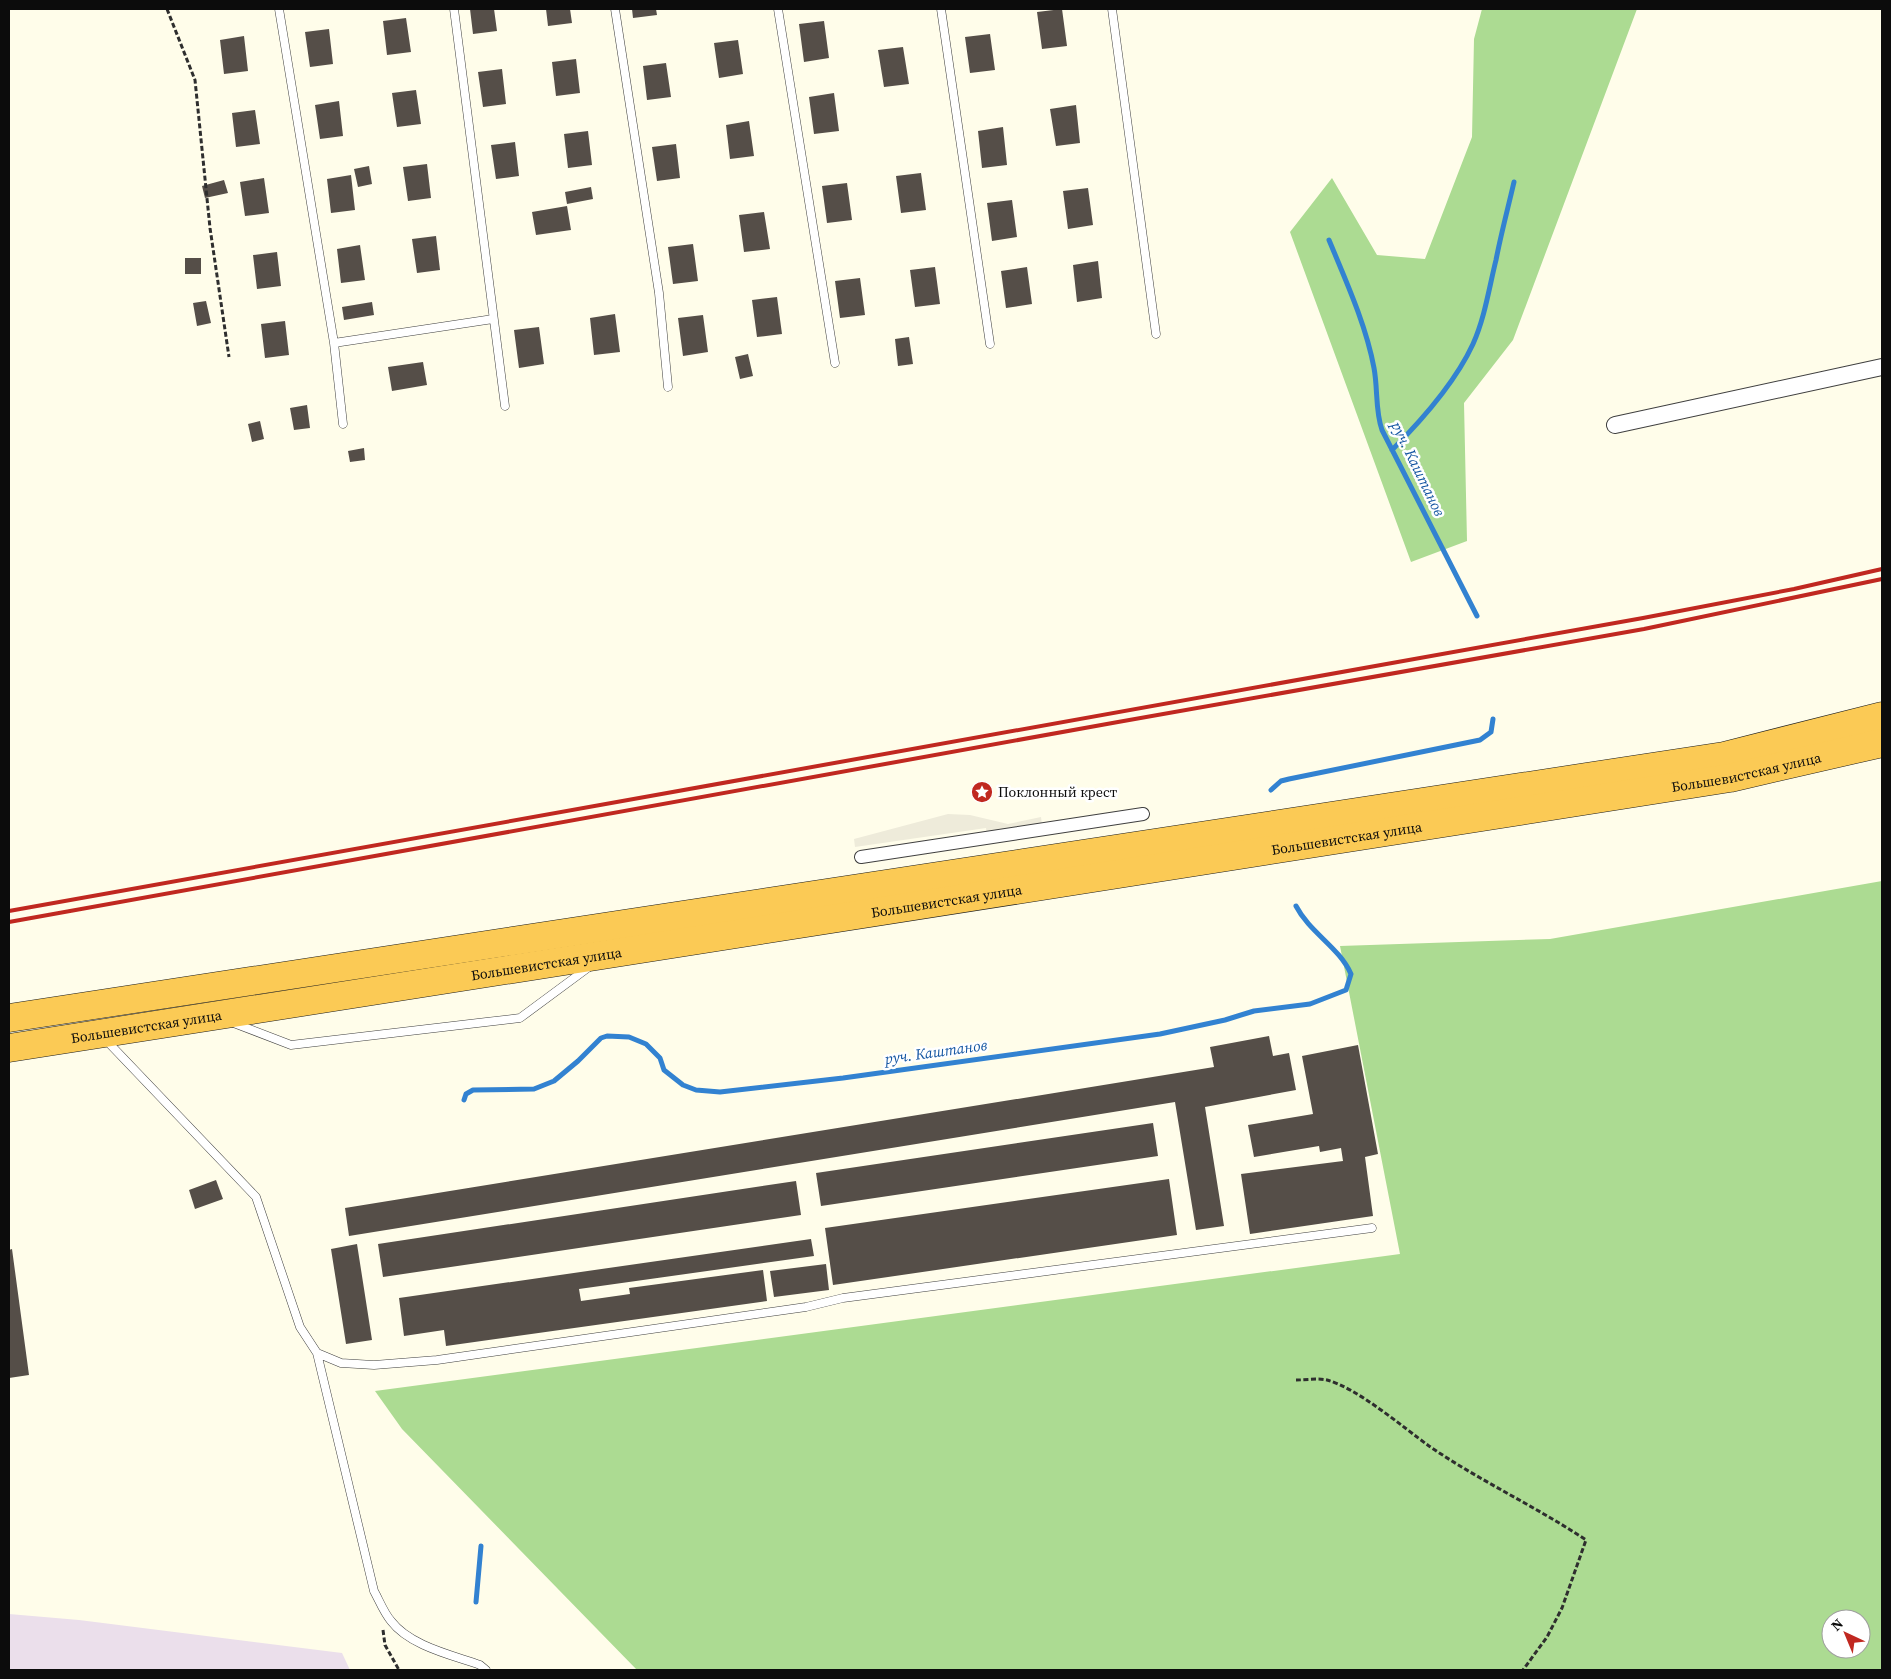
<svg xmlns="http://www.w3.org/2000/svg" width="1891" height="1679" font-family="'Source Serif 4',serif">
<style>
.industrial{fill:#ebdfeb}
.forest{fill:#acdb92;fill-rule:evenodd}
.plaza{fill:#eeebda}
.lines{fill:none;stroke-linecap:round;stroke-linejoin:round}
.stream{stroke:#3282d1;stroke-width:5}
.building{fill:#554e48}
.service-casing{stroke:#3f3f3f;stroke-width:9}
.pedestrian-casing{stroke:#3f3f3f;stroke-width:14}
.minor-casing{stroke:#3f3f3f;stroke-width:18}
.trunk-casing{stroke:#1d1d1d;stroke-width:29}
.path{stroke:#2e2e2e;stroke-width:3;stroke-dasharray:5 2.5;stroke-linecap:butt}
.service{stroke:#fff;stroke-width:8}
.pedestrian{stroke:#fff;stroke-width:12}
.minor{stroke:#fff;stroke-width:16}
.trunk{stroke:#fbca55;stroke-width:28}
.rail{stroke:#c02820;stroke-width:4}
.labels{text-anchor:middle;stroke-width:5;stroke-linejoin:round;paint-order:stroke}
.street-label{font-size:14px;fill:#0c0c0c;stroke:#fff}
.poi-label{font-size:14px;fill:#0c0c0c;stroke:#fff;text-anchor:start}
.water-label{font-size:15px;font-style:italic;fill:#1254a1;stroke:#fff}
</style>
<rect width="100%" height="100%" fill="#fffdea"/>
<path class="industrial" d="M9,1614L79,1620L342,1653L350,1670H9Z"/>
<path class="forest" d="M1482,9H1637L1513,340L1464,403L1467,541L1411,562L1290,232L1332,178L1377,255L1425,259L1472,137L1474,39Z
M1882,881V1670H637L402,1429L375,1391L1400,1254L1340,946L1550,939ZM1831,1619H1861V1649H1831Z"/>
<path class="plaza" d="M948,814L970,815L1008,824L1041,817L1043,833L988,843L986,828L855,847L854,839Z"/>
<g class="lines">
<path class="stream" d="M1329,240C1346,281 1366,325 1374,368C1378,389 1375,410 1382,430L1477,616
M1392,450C1423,419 1455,383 1473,344C1485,317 1489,288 1496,260C1501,234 1508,208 1514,182
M1271,790L1281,781L1289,779L1480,740L1491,732L1493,719
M464,1100L466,1094L473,1090L534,1089L554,1081L578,1061L601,1038L607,1036L629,1037L646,1044L660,1058L664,1070L683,1085L696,1090L720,1092L843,1078L1160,1034L1225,1020L1254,1011L1310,1004L1346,990L1351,974C1339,947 1310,933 1296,906
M476,1602L481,1546"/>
</g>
<path class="building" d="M470,9H494L497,31L473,34Z
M546,9H570L572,23L548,26Z
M632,9H656L657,15L633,18Z
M1062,9L1067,46L1042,49L1037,12Z
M406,18L411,52L387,55L383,21Z
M824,21L829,58L804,62L799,24Z
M329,29L333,64L310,67L305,32Z
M990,34L995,70L970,73L965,37Z
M244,36L248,71L224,74L220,40Z
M738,40L743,74L719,78L714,43Z
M903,47L909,84L884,87L878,50Z
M576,59L580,93L556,96L552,62Z
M666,63L671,97L647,100L643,66Z
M502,69L506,104L483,107L478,72Z
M416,90L421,124L397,127L392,93Z
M834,93L839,131L814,134L809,97Z
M339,101L343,136L320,139L315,105Z
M1076,105L1080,143L1056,146L1050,109Z
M255,110L260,144L236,147L232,113Z
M749,121L754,156L730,159L726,125Z
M1003,127L1007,165L982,168L978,131Z
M588,131L592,165L568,168L564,134Z
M515,142L519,176L496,179L491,145Z
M676,144L680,178L657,181L652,147Z
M427,164L431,198L408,201L403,167Z
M369,166L372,184L358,187L354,169Z
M921,173L926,210L901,213L896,176Z
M351,175L355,210L331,213L327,179Z
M264,178L269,213L245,216L240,182Z
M224,180L228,193L205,198L202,186Z
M847,183L852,220L827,223L822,186Z
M591,187L593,199L567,204L565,192Z
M1088,188L1093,225L1068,229L1063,191Z
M1012,200L1017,237L992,241L987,203Z
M567,206L571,230L536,235L532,212Z
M764,212L770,249L744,252L739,215Z
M436,236L440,270L417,273L412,239Z
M693,244L698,281L673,284L668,247Z
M360,245L365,280L341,283L337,249Z
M277,252L281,286L257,289L253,255Z
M185,258H201V274H185Z
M1098,261L1102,298L1077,302L1073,265Z
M935,267L940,304L915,307L910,270Z
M1027,267L1032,304L1006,308L1001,271Z
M860,278L865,315L840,318L835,281Z
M777,297L782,334L757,337L752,300Z
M206,301L211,323L197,326L193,303Z
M372,302L374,315L344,320L342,307Z
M615,314L620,352L594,355L590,318Z
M703,315L708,352L683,356L678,318Z
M285,321L289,355L265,358L261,324Z
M539,327L544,364L519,368L514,330Z
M909,337L913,364L898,366L895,339Z
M748,354L753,376L740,379L735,357Z
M423,362L427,385L392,391L388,367Z
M307,405L310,428L294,430L290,408Z
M260,421L264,439L252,442L248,424Z
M364,448L365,460L350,462L348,451Z
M1269,1036L1273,1056L1289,1053L1296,1090L1205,1107L1224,1226L1196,1230L1175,1102L349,1236L345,1208L1214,1067L1210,1047Z
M1358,1045L1378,1154L1365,1157L1373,1216L1250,1234L1241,1174L1343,1161L1341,1148L1320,1152L1319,1146L1254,1157L1248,1125L1313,1114L1302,1056Z
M1153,1123L1158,1156L821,1206L816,1173Z
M1169,1179L1177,1235L833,1285L825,1228Z
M216,1180L223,1199L195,1209L189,1190Z
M796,1181L801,1215L383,1277L378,1244Z
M811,1239L814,1256L579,1289L581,1301L630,1294L629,1288L763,1270L767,1301L446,1346L444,1330L404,1336L399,1298Z
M357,1244L372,1340L346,1344L331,1249Z
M12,1249L29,1375L9,1378V1250Z
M826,1264L829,1290L774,1297L770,1271Z"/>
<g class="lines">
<g class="service-casing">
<path id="service" d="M279,9L334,343L343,424
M454,9L505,406
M615,9L659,293L668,387
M778,9L835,363
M941,9L990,344
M1112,9L1156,334
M334,343L493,319
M231,1022L291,1045L520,1018L589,967
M105,1039L256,1197L300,1327L317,1353L341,1363L374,1365L437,1360L806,1307L843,1298L1372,1228
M317,1353L374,1591C379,1600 384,1613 391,1621C410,1646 452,1655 480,1665L486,1670"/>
</g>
<g class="pedestrian-casing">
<path id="pedestrian" d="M861,857L1143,814"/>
</g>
<g class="minor-casing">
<path id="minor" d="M1615,425L1882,367"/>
</g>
<g class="trunk-casing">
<g id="trunk">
<path d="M9,1018L1724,756L1882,716"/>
<path id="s1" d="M9,1048L1730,778L1882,743"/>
</g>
</g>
<path class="path" d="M167,9L195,80L210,228L229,357
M1296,1380C1306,1380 1318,1378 1327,1380C1357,1388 1403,1427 1429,1446C1480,1481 1535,1506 1586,1540L1562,1608L1547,1637L1523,1670
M383,1630L385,1645L399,1670"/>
<use href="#service" class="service"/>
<use href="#pedestrian" class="pedestrian"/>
<use href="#minor" class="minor"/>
<use href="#trunk" class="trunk"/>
<path class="rail" d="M9,911L1643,618L1794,589L1882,569
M9,922L1118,722L1644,629L1882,579"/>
</g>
<defs>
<g id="sight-disc" transform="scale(1.125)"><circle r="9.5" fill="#c02820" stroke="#fff"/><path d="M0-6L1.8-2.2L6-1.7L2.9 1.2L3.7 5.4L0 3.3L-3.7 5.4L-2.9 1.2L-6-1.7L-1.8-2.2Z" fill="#fff"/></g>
</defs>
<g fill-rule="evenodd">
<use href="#sight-disc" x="982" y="792"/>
</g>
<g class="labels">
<g class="street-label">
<text dy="5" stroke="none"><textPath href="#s1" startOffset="1759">Большевистская улица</textPath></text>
<text dy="5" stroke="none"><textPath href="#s1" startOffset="1354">Большевистская улица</textPath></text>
<text dy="5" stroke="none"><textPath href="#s1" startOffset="949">Большевистская улица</textPath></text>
<text dy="5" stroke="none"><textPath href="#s1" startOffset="544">Большевистская улица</textPath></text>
<text dy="5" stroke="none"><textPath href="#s1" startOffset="139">Большевистская улица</textPath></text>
</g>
<g class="poi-label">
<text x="998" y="797">Поклонный крест</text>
</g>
<g class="water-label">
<text transform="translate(1418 469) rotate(64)" y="5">руч. Каштанов</text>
<text transform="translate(936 1052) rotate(-8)" y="5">руч. Каштанов</text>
</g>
</g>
<rect width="1891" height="1679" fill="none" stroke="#0c0c0c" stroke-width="20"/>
<g transform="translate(1846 1634) rotate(316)"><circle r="24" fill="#ffffff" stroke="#9e9e9e"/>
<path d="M0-4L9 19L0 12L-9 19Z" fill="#c02820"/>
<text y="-8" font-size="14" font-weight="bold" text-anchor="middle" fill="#0c0c0c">N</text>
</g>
</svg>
